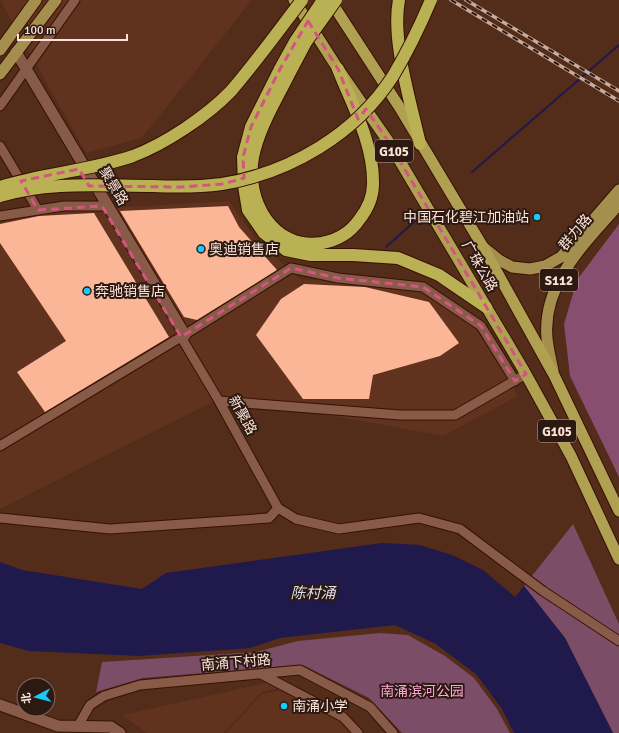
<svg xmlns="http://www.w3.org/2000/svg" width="619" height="733" font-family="Signika,'Noto Sans SC',sans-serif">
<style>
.built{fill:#61321d}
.green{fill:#7b4d67}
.forest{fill:#884e70}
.water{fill:#20194c}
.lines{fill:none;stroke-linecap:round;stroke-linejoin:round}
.stream{stroke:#20194c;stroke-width:2}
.building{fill:#fbb697}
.minor-casing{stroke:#371202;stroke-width:11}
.tertiary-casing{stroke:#371202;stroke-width:13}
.primary-casing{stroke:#371202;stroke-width:13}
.trunk-casing{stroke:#371202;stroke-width:13}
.motorway-casing{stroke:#371202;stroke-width:14}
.minor{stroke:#875b48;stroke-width:9}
.tertiary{stroke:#875b48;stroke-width:11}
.primary{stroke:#a58f4f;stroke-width:11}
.trunk{stroke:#afa052;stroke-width:11}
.motorway{stroke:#b9b154;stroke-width:12}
.rail-casing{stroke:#c9ab9e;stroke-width:3.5}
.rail{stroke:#2c1a12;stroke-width:2;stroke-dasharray:6;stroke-linecap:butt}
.motorway-bridge-casing{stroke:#371202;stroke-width:14;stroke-linecap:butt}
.motorway-bridge{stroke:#b9b154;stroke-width:12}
.marked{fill:none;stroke:#d45580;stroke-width:3;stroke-dasharray:8 5;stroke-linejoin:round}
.poi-dot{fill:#19cafc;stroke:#2c1a12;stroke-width:1.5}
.labels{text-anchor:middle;stroke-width:4;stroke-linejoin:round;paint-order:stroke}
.shield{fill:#2c1a12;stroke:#bea69c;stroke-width:1}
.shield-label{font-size:13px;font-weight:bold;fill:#fde2d7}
.street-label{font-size:14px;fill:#fde2d7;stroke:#2c1a12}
.poi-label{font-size:14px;fill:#fde2d7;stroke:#2c1a12;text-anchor:start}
.park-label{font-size:14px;fill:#fea5d8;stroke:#2c1a12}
.water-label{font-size:15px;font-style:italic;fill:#dddeef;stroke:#2c1a12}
</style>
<rect width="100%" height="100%" fill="#532c1a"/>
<path class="built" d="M0,0H252L142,138L86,153Z
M229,201L256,239L300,279L382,285L424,293L475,325L518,396L443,436L225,396L0,509V223L23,213Z
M271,682L285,687L262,692L224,733H147L122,715Z
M285,689L339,718L353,733H226L262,694Z"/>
<path class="green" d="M573,524L619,624V733H613L565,638L524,586Z
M380,633L408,635L445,656L474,678L497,709L510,733H402L369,698L303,665L143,678L96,692L102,662L256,652L298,641Z"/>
<path class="forest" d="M619,224V477L570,376L564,324L577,280Z"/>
<path class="water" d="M382,543L420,545L452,555L483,570L515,597L524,586L565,638L613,733H514L502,709L477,675L436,644L395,625L280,638L250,648L139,656L29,651L0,643V562L22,570L142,589L166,573Z"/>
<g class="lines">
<path class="stream" d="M472,172L619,45
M386,247L414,222"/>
</g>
<path class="building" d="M228,206L239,227L277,270L197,320L184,317L120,211Z
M94,213L169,337L45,412L17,372L66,341L0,243V224L39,216Z
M304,284L365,287L429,302L459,343L440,356L373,375L369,399H303L256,335L281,299Z"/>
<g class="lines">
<g class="minor-casing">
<path id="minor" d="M0,106L75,0
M0,146L38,210
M0,216L64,206H102
M181,337L219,401L278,508
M219,401L400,415H455L526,374
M0,446L181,337L291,268L338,278L423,287L481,326L515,381
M0,518L110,529L269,518L278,508L296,519L339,529L419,518L460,529L543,591L619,641
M261,674L343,717L358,733
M78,726L90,705L104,696L140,685L300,670L370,707L393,733"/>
</g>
<g class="tertiary-casing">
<path id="tertiary" d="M16,52L185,335
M0,705L58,726L111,727L120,733"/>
</g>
<g class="primary-casing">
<path id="primary" d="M0,50L36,0
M0,74L56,0
M483,247L499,260L512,267L530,269L545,266L561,257L619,190
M553,371C551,360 548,349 547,338C542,282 586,243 619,204"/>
</g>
<g class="trunk-casing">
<path id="trunk" d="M294,0L338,69L388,141L523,369L571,456L619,559
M330,0L400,108L483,247L554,375L619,511"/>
</g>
<g class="motorway-casing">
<path id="motorway" d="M399,0C391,40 411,103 420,144
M280,69L251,127L243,157L244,186L248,210L264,233L286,250L311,255H353L398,258L439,275L486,307
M288,76C275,102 259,128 253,157C245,200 273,251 322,243C338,240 350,233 359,220C367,210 373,197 373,184C374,144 352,105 338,69"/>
</g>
<use href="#minor" class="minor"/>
<use href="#tertiary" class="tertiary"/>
<use href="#primary" class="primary"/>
<use href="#trunk" class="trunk"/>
<use href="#motorway" class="motorway"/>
<g class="rail-casing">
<path id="rail" d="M451,0L619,101
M466,0L619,91"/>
</g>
<use href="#rail" class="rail"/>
<g class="motorway-bridge-casing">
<path id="motorway-bridge" d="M280,69L296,40L323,0
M288,76L306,42L336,0
M0,187C43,173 90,171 133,156C165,144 207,116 231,91C256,62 279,30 302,0
M0,196C50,181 101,186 153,186C176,187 199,187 222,184C290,173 356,134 393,76C408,51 420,26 431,0"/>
</g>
<use href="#motorway-bridge" class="motorway-bridge"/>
</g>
<path class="marked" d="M308,21L338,69L358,119L366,109L388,141L526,374L515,381L481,326L423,287L338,278L291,268L181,337L102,206L38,210L21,181L79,169L89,186L182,187L222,184L244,178L243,157L251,127L280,69Z"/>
<g class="poi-dot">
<circle cx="537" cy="217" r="4"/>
<circle cx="201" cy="249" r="4"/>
<circle cx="87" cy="291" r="4"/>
<circle cx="284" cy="706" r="4"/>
</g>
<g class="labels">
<g class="shield">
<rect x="375" y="140" width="38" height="22" rx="3"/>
<rect x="540" y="269" width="38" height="22" rx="3"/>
<rect x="538" y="420" width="38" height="22" rx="3"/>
</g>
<g class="shield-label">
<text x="394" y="156">G105</text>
<text x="559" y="285">S112</text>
<text x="557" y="436">G105</text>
</g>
<g class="street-label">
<text transform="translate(114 186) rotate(59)" y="5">聚景路</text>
<text transform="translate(575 232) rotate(-50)" y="5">群力路</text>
<text transform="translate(480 266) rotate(60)" y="5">广珠公路</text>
<text transform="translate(243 415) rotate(61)" y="5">新聚路</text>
<text transform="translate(236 662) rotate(-5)" y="5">南涌下村路</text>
</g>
<g class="poi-label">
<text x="529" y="222" text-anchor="end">中国石化碧江加油站</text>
<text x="209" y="254">奥迪销售店</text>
<text x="95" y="296">奔驰销售店</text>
<text x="292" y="711">南涌小学</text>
</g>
<g class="park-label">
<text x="422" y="696">南涌滨河公园</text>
</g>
<g class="water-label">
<text x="313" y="598">陈村涌</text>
</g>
</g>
<g transform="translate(36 697) rotate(263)"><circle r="19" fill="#2c1a12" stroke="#806a61"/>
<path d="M0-3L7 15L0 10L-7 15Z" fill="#19cafc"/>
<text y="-6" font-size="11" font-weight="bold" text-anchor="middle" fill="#fde2d7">北</text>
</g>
<path d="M18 34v6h109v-6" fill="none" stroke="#fde2d7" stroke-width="2"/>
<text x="24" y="34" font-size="12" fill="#fde2d7" stroke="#2c1a12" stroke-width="3" paint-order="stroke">100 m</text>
</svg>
